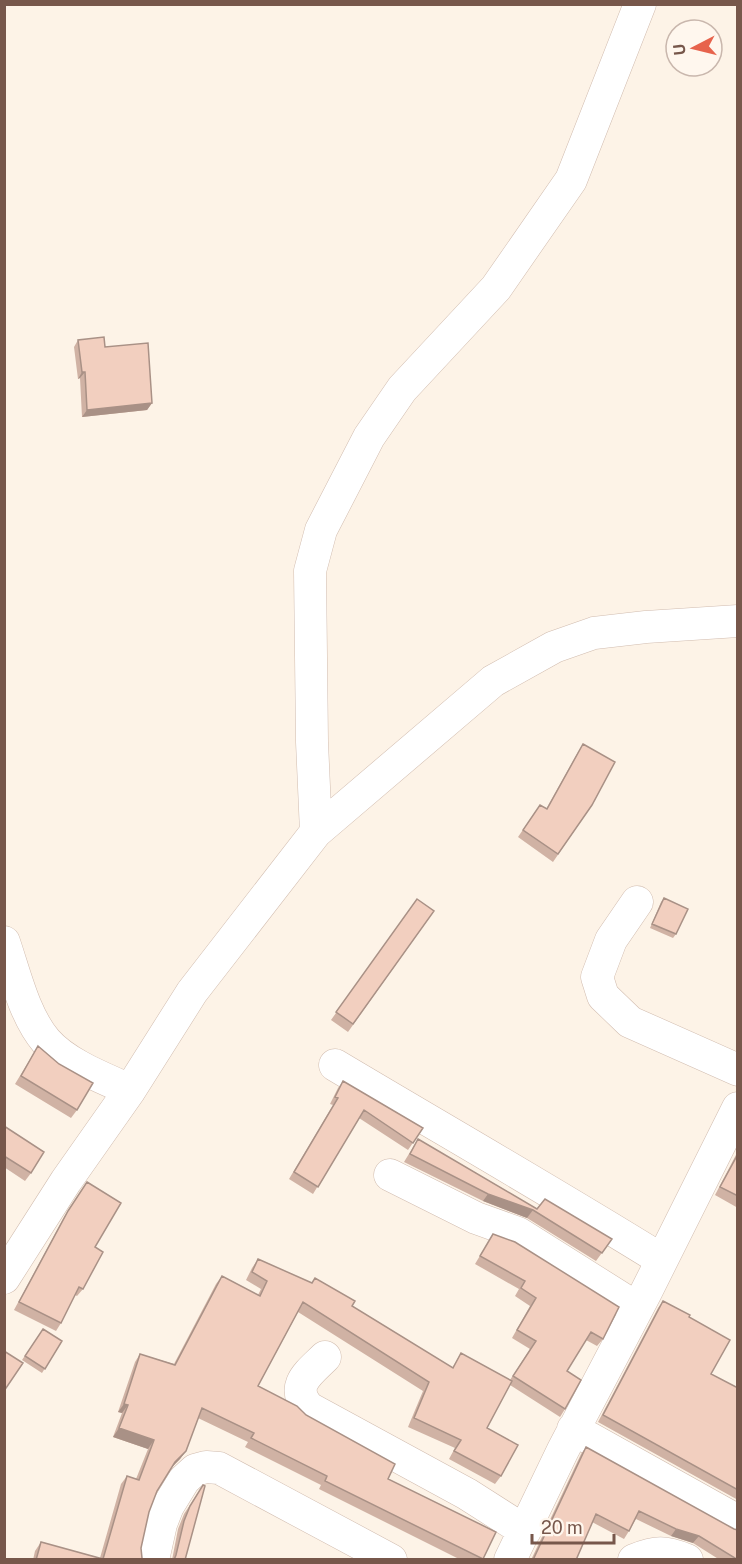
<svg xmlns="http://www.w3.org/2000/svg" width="742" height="1564" font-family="'Public Sans',sans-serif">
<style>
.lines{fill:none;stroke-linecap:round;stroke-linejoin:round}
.minor-casing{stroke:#d1bcaf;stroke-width:33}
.minor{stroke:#fff;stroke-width:32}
.wall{fill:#d0b2a4}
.shaded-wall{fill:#a99186}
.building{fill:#f2cfbf;stroke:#a99186;stroke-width:1.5}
</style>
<rect width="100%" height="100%" fill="#fdf3e7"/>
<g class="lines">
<g class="minor-casing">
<path id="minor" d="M316,832L312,742L310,571L321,530L369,437L402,389L496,288L571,180L640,4
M637,902L611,940L597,977L603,996L630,1022L738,1070
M4,942C15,974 24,1015 46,1041C66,1064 103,1078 130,1090
M335,1065C444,1130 554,1193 662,1260
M390,1175L476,1218L518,1233L637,1308
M4,1278L66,1181L130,1090L192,992L316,832L493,681L554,647L594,633L646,627L738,621
M325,1357C309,1373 289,1386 309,1408L467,1494L525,1531
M573,1429L738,1521
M153,1560L161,1524L168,1506L184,1480L195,1470L206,1467L219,1468L391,1560
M510,1560L563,1450L646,1292L738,1108
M634,1560C656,1551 665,1551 687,1560"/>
</g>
<use href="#minor" class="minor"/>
</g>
<path class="wall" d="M78,340L105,347L152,403L147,410L82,417L80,378L78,379L74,347Z
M583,744L592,805L553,862L518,837L540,805L546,809L578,752Z
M664,898L676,934L673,938L650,928L661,902Z
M417,899L434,911L348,1032L331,1020Z
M38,1046L77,1110L71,1118L15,1084Z
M343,1081L423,1128L408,1150L359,1118L313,1194L289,1179L333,1105L330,1104L338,1088Z
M4,1126L31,1173L25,1181L4,1167Z
M418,1139L537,1209L612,1239L596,1261L527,1218L483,1201L404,1162Z
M738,1151V1208L715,1195Z
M82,1190L83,1289L77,1296L75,1295L61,1323L56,1331L14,1310L63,1219Z
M493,1234L603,1339L597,1346L586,1340L567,1371L565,1409L560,1417L510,1385L487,1428L501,1476L495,1484L449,1459L455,1448L408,1427L423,1391L298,1312L258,1386L306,1415L388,1479L496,1532L482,1560H461L319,1489L321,1485L245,1447L248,1442L198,1418L186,1451L180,1459L171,1468L157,1491L149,1512L141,1548L142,1558L143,1560H33L35,1551L41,1542L100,1558L121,1484L127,1476L136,1479L148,1449L113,1437L122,1413L118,1412L135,1362L140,1354L174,1364L216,1284L222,1276L258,1295L261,1289L246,1280L252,1268L258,1259L352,1306L452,1368L461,1353L510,1380L530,1349L512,1338L530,1306L515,1296L519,1289L475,1264Z
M663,1301L689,1317L711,1374L738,1388V1500L598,1422L658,1308Z
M43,1329L62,1341L42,1373L22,1360Z
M586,1447L738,1560H720L693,1543L671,1536L636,1519L629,1531L624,1539L592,1522L576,1560H531L581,1454Z
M203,1485L185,1560H172L178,1529L184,1514Z"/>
<path class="shaded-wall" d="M82,372H85L80,378L78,379Z
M152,403L147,410L82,417L87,410Z
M488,1194L533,1210L527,1218L483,1201Z
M124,1404L128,1405L122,1413L118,1412Z
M119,1428L154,1440L148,1449L113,1437Z
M186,1451L180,1459L169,1470L175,1462Z
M676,1529L699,1536L693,1543L671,1536Z"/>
<path class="building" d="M104,337L105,347L148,343L152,403L87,410L85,372H82L78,340Z
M583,744L615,762L592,805L558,854L523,830L540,805L547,809Z
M664,898L688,909L676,934L652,924Z
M417,899L434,911L353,1024L336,1012Z
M38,1046L59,1064L93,1083L77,1110L21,1076Z
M343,1081L423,1128L413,1143L364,1110L318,1187L294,1172L338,1098L335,1097Z
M4,1126L44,1152L31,1173L4,1156Z
M418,1139L537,1209L545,1199L612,1239L602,1253L533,1210L488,1194L410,1154Z
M738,1154V1196L720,1187Z
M87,1182L121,1203L95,1247L103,1252L83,1289L79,1287L61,1323L19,1302L68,1211Z
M493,1234L515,1242L619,1307L603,1339L591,1332L567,1371L581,1380L565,1409L513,1376L536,1341L517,1330L536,1298L521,1288L525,1281L480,1256Z
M258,1259L312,1283L315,1278L355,1301L352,1306L453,1368L461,1353L512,1381L487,1428L518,1445L501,1476L454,1451L461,1440L414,1418L429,1382L303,1302L258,1386L297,1406L306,1415L395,1464L388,1479L496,1532L483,1559L325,1481L327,1476L251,1438L254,1433L202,1408L186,1451L175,1462L157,1491L149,1512L141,1548L142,1558L143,1560H36L41,1542L103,1559L127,1476L139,1480L154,1440L119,1428L128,1405L124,1404L140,1354L175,1365L222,1276L260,1296L267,1281L252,1272Z
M663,1301L690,1315L689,1317L730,1340L711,1374L738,1388V1490L603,1415Z
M43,1329L62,1341L45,1369L25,1356Z
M4,1351L23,1363L4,1391Z
M586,1447L734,1529L738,1530V1560L699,1536L676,1529L639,1511L629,1531L596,1514L576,1560H533Z
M203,1485L205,1486L185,1560H174L176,1555L184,1521L190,1506Z"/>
<rect width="742" height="1564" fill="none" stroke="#77574b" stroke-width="12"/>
<g transform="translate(694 48) rotate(263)"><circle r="28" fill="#fff7ee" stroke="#c9b7ad" stroke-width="1.5"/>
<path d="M0-4.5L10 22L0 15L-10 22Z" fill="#e7634c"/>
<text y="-9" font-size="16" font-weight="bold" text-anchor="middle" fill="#77574b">U</text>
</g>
<path d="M532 1534v9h82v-9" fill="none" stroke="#77574b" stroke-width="3"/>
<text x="541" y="1534" font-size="18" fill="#77574b" stroke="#fff7ee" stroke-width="4.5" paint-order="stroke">20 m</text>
</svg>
